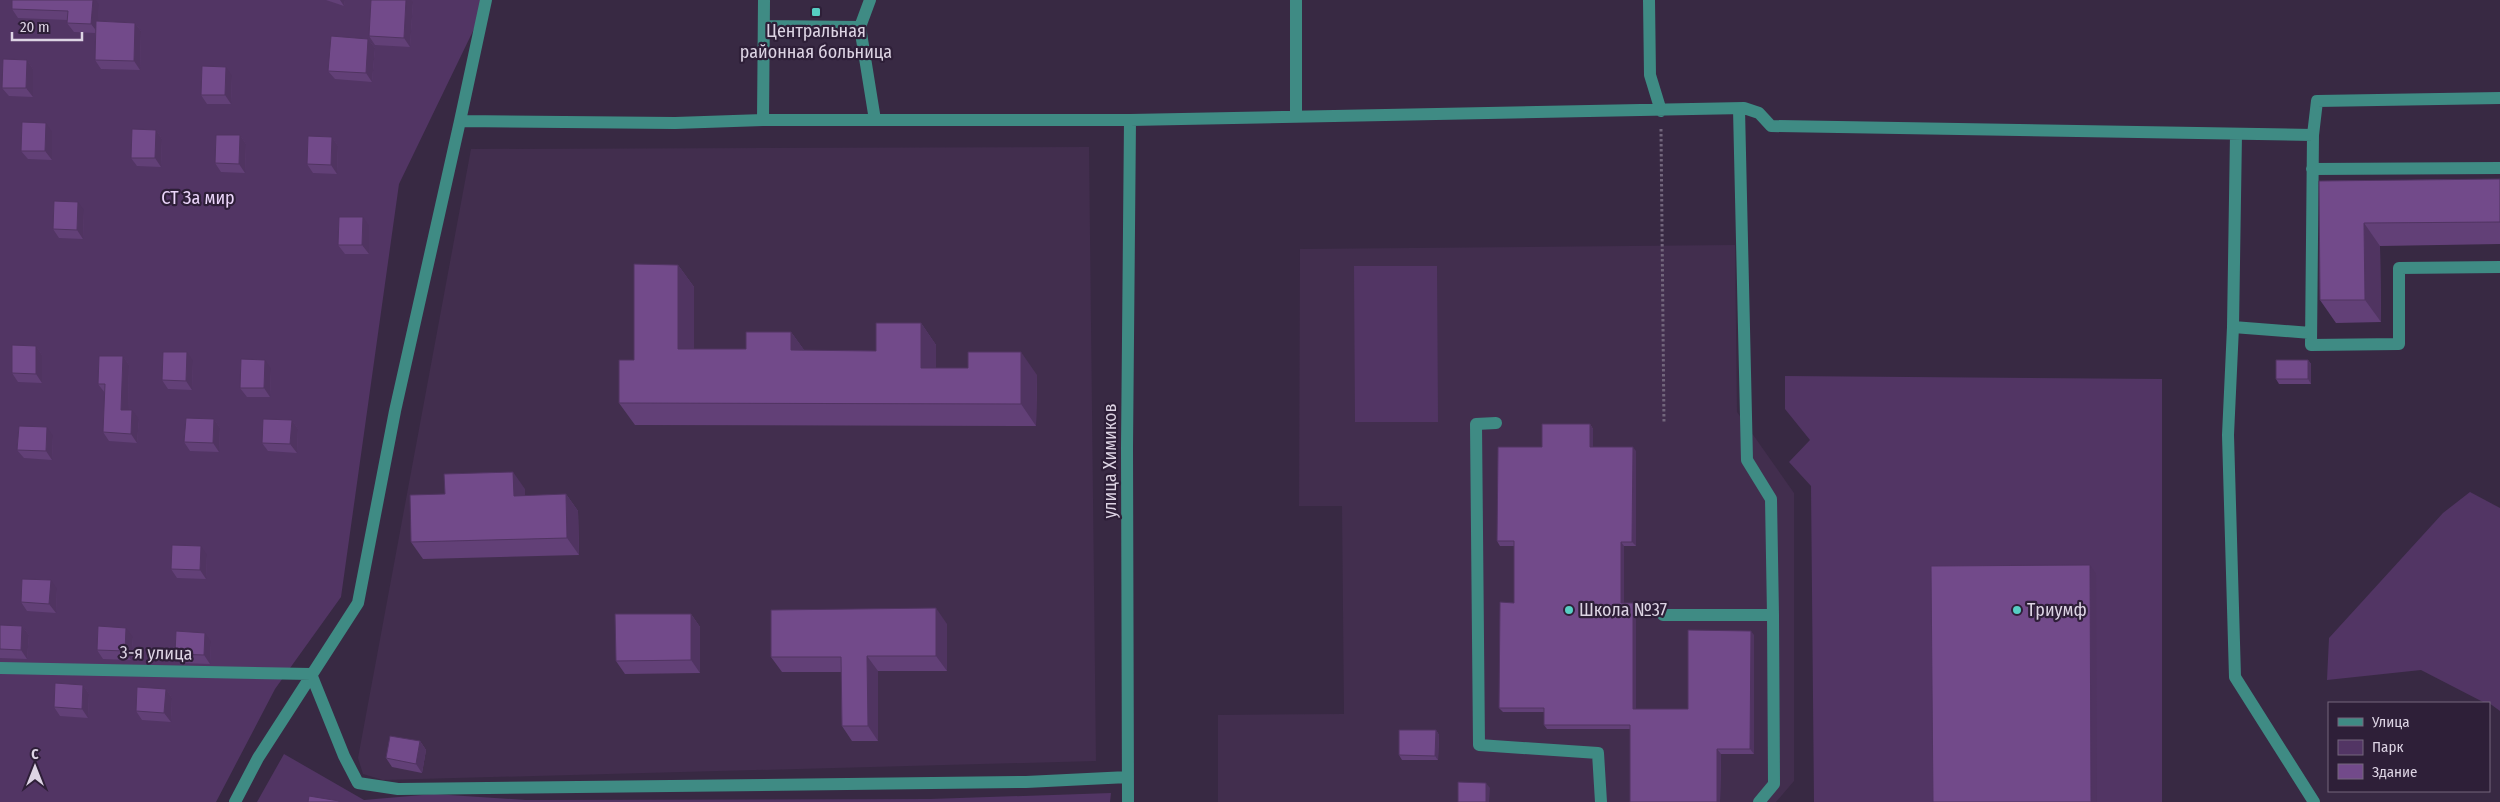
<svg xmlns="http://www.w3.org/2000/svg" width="2500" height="802" font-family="'Fira Sans Condensed',sans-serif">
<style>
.built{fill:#422e4e}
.green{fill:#523564}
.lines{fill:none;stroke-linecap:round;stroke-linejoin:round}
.path{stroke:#72667c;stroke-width:3;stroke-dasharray:2.5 2.5;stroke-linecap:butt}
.minor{stroke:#3f8b84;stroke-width:12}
.wall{fill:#624077}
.shaded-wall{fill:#503461}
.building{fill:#724a8a;stroke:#503461}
.poi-dot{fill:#56cec3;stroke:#2e1f38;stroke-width:2}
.labels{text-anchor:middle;stroke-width:4.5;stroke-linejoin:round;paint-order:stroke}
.poi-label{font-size:18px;fill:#ddd4e4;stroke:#2e1f38;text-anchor:start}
.park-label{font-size:18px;fill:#ecd6fb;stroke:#2e1f38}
.street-label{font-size:18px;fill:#ddd4e4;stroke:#2e1f38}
</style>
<rect width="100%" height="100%" fill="#382943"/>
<path class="built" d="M1089,147L1096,761L383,780L363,774L358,758L471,149Z
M1735,245L1737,412L1794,493V781L1776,802H1218V715L1344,714L1342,506H1299L1300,249Z"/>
<path class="green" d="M0,0H488L399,184L341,597L275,689L216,802H0Z
M1354,266H1437L1438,422H1355Z
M1785,376L2162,379V802H1814L1811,486L1789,462L1810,440L1785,409Z
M2470,492L2500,508V711L2489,703H2485L2421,670L2327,680L2329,638L2443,513Z
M284,754L364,800L434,794L526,800L930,799L1111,793L1110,802H257Z"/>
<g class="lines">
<path class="path" d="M1661,129L1664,424"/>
<path class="minor" d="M486,0L460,121L675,123L763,120H1130L1744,108L1759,113L1771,126L2313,135
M870,0L860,27L875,120
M1649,0L1650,75L1661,111
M764,26L860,27
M2500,98L2317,101L2313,135L2311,345L2399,344V268L2500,267
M1739,109L1747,460L1771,499L1773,615
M1296,116V0
M763,120L764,0
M2236,134L2233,327L2228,435L2235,677L2314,802
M2312,169L2500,168
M2233,327L2311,333
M1496,423L1476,424L1479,745L1598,753L1601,802
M1663,615H1773L1774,784L1759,802
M0,668L311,674L344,756L358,783L398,789L1026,782L1128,777
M235,802L258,758L358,603L395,411L460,121
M1128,802L1127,448L1130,120"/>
</g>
<path class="wall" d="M326,0H345L344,6Z
M413,2L410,47L375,45L369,36Z
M99,5L98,21L135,23L141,31L140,70L101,69L95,60V33L74,32L67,23L68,20L18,18L12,9Z
M368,39L375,48L372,82L335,79L328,71Z
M27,60L33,69V97L9,96L2,88Z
M232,76L231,104H207L201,95Z
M156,130L162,139L161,167L137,166L131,158Z
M52,132V160L28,159L21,151Z
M240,135L246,144L245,173L221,172L215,163Z
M332,137L338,146L337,174L313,173L307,164Z
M2500,179V244L2380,246L2381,322L2336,323L2320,300L2319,181Z
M84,210L83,239L59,238L53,229Z
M369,226V254H345L338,245Z
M678,265L694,287V349H746L791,332L804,350L876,351L921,323L936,345V368L1037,375L1036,426L635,425L619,403L634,360Z
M36,346L42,355V383L18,382L12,373Z
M123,356L129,365L128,410L139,419L137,443L109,441L103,432L105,393L98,384Z
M2308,360L2311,364V384H2279L2276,379Z
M193,361L192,390L168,389L162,380Z
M271,369L270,397H247L240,388Z
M214,419L220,428L219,452L190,451L184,442Z
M292,420L298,429L297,453L268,451L262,443Z
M1590,424L1593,429V447L1636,451V546H1624V603H1633L1636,607V709H1688L1754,635V754H1721L1720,802H1630V729H1547L1544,725V712H1503L1499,708L1514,603V546H1500L1497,541L1542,447Z
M53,436L52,460L24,458L17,450Z
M525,489V496L566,494L578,511L579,555L423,559L411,542L445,494Z
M207,555L206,579L177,578L171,569Z
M57,589L56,613L27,611L21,602Z
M691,614L700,627V673L625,674L616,661Z
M947,624V671H878V741H852L842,726L841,672H782L771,657Z
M0,625L22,626L29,635L27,659L0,658Z
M133,637L131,660L103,659L97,650Z
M211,642L210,664L181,663L175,654Z
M83,685L89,694L88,718L60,716L54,707Z
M166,689L172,698L171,722L142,720L136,711Z
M1436,730L1439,735L1438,760H1402L1399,755Z
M420,741L426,750L422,773L392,767L386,758Z"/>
<path class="shaded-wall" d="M93,0H96L99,5L98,33L91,24Z
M340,0H345L344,6Z
M406,0H411L413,2L410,47L404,38Z
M135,23L141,31L140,70L134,61Z
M368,39L375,48L372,82L366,73Z
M27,60L33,69V97L26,88Z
M226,67L232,76L231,104L225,95Z
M46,123L52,132V160L45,151Z
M156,130L162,139L161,167L155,158Z
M240,135L246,144L245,173L239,164Z
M332,137L338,146L337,174L331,165Z
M78,202L84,210L83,239L77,230Z
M363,217L369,226V254L362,245Z
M2364,223L2380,246L2381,322L2365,300Z
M678,265L694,287V371L678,349Z
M921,323L936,345V390L921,368Z
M791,332L807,354L791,350Z
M36,346L42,355V383L36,374Z
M187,352L193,361L192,390L186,381Z
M1021,352L1037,375L1036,426L1021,404Z
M123,356L129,365L128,419L121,410Z
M265,360L271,369L270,397L264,388Z
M2308,360L2311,364V384L2308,379Z
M132,410L139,419L137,443L131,434Z
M214,419L220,428L219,452L213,443Z
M292,420L298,429L297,453L290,444Z
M1590,424L1593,429V451L1590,447Z
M47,427L53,436L52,460L46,451Z
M1633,447L1636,451V546L1632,542Z
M513,472L525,489V513L514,496Z
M566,494L578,511L579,555L567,538Z
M1621,542L1624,546V607L1621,603Z
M201,546L207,555L206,579L200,570Z
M2090,565L2096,574L2097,802H2091Z
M51,580L57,589L56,613L49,604Z
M1633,603L1636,607V714L1633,709Z
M936,608L947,624V671L936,656Z
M691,614L700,627V673L691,660Z
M22,626L29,635L27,659L21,650Z
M126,628L133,637L131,660L125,651Z
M1751,631L1754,635V754L1750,749Z
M205,633L211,642L210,664L204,655Z
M867,656L878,671V741L868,726Z
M83,685L89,694L88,718L82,709Z
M166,689L172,698L171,722L164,713Z
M1436,730L1439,735L1438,760L1435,756Z
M420,741L426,750L422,773L416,764Z
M1717,749L1721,754L1720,802H1717Z
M1486,783L1490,788L1489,802H1486Z"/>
<path class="building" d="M12,0H93L91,24L67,23L68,11L12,9Z
M371,0H406L404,38L369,36Z
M96,21L135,23L134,61L95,60Z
M331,36L368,39L366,73L328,71Z
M3,59L27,60L26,88H2Z
M202,66L226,67L225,95H201Z
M22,122L46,123L45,151H21Z
M132,129L156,130L155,158H131Z
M216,135H240L239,164L215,163Z
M308,136L332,137L331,165L307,164Z
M2500,179V222L2364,223L2365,300H2320L2319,181Z
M54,201L78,202L77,230L53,229Z
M339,217H363L362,245H338Z
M634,264L678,265V349H746V332H791V350L876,351V323H921V368H968V352H1021V404L619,403V360H634Z
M12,345L36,346V374L12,373Z
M163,352H187L186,381L162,380Z
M99,356H123L121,410H132L131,434L103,432L105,384H98Z
M241,359L265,360L264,388H240Z
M2276,360H2308V379H2276Z
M186,418L214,419L213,443L184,442Z
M263,419L292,420L290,444L262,443Z
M1542,424H1590V447H1633L1632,542H1621V603H1633V709H1688V630L1751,631L1750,749H1717V802H1630V725H1544V708H1499L1500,602L1514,603V541H1497L1498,447H1542Z
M19,426L47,427L46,451L17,450Z
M513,472L514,496L566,494L567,538L411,542L410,495L445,494L444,474Z
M172,545L201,546L200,570L171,569Z
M2090,565L2091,802H1933L1931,566Z
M22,579L51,580L49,604L21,602Z
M936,608V656H867L868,726H842L841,657H771V610Z
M615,614H691V660L616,661Z
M0,625L22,626L21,650L0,649Z
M98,626L126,628L125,651L97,650Z
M176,631L205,633L204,655L175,654Z
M55,683L83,685L82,709L54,707Z
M137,687L166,689L164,713L136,711Z
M1399,730H1436L1435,756L1399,755Z
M390,736L420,741L416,764L386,758Z
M1458,782L1486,783V802H1458Z
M309,796L339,801V802H308Z"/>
<g class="poi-dot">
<rect x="811" y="7" width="10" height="10" rx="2.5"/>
<circle cx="1569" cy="610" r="5"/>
<circle cx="2017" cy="610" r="5"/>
</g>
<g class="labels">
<g class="poi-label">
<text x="816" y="37" text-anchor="middle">Центральная<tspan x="816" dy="21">районная больница</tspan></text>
<text x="1579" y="616">Школа №37</text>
<text x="2027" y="616">Триумф</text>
</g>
<g class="park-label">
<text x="198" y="204">СТ За мир</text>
</g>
<g class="street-label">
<text transform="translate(1110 461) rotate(-90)" y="6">улица Химиков</text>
<text transform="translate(156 653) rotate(1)" y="6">3-я улица</text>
</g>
</g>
<rect x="2328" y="702" width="162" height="90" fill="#2e1f38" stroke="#74677d"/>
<rect x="2338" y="718" width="25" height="8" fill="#3f8b84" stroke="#74677d"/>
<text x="2372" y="727" font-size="15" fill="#ddd4e4">Улица</text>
<rect x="2338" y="740" width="25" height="15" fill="#523564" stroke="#74677d"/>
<text x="2372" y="752" font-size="15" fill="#ddd4e4">Парк</text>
<rect x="2338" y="764" width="25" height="15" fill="#724a8a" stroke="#74677d"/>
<text x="2372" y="777" font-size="15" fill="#ddd4e4">Здание</text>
<g transform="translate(35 767)" stroke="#2e1f38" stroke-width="4" paint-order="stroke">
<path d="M0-4L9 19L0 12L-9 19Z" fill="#ddd4e4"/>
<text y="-8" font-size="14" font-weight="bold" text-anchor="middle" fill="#ddd4e4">С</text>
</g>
<path d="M12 32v8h70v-8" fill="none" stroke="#ddd4e4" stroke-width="2.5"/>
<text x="20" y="32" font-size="15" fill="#ddd4e4" stroke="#2e1f38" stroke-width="4" paint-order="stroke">20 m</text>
</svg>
